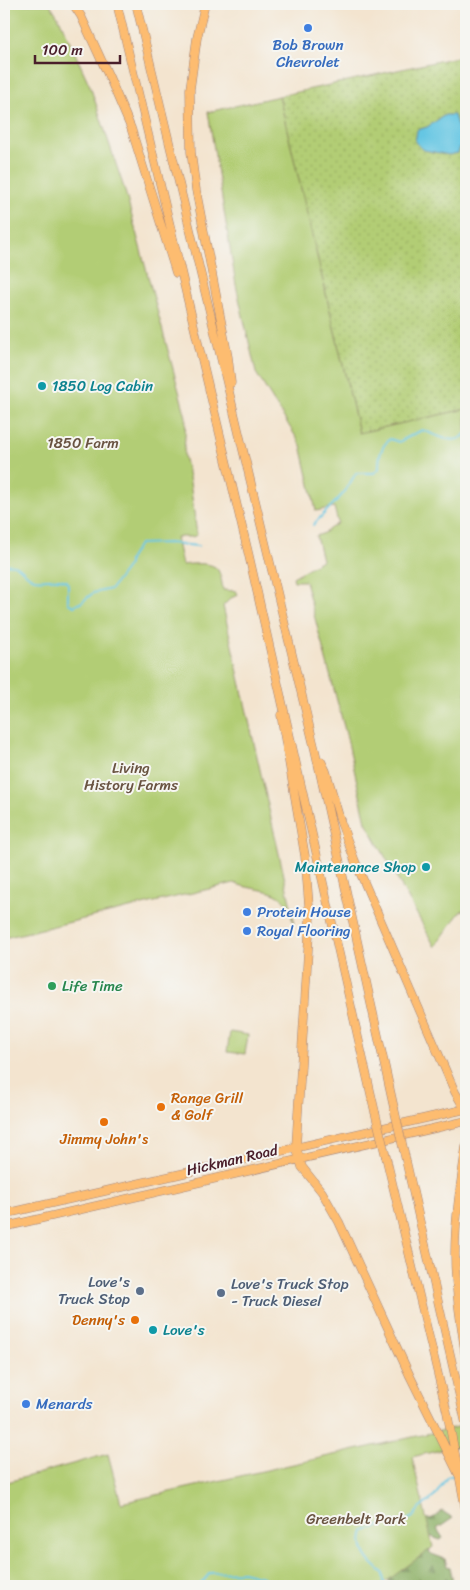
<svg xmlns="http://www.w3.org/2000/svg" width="470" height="1590" font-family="Sriracha,sans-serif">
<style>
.grass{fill:url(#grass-dots);stroke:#7e7650}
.forest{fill:url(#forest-firs);stroke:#6c6848}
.green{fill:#b2cd74;stroke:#7e7650}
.water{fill:#65c6e3;stroke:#587287}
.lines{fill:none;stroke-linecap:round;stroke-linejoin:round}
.stream{stroke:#65c6e3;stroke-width:2}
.highway-casing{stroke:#9e827d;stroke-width:9}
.highway{stroke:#fdbc6f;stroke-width:8}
.highway-bridge-casing{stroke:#9e827d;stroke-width:9;stroke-linecap:butt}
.highway-bridge{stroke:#fdbc6f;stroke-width:8}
.shop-dot{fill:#3f7fe0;stroke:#f6f6f2;stroke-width:2}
.culture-dot{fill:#0f9aa8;stroke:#f6f6f2;stroke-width:2}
.leisure-dot{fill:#2e9e5b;stroke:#f6f6f2;stroke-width:2}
.food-dot{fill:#e8710a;stroke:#f6f6f2;stroke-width:2}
.service-dot{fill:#5c6f8a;stroke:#f6f6f2;stroke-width:2}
.labels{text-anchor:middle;stroke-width:4;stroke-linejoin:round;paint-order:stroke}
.shop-label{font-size:15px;fill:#366cbe;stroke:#f6f6f2;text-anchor:start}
.culture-label{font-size:15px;fill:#0d838f;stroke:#f6f6f2;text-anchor:start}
.park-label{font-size:15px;fill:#695341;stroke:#f6f6f2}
.leisure-label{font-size:15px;fill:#27864d;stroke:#f6f6f2;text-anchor:start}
.food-label{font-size:15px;fill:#c56008;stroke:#f6f6f2;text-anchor:start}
.street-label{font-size:15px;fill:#4a1f2b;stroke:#f6f6f2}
.service-label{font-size:15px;fill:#4e5e75;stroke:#f6f6f2;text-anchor:end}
</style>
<defs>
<pattern id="grass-dots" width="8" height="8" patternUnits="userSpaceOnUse" patternTransform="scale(1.25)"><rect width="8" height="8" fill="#b2cd74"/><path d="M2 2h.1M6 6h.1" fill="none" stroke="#9bb065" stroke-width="1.8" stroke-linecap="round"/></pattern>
<pattern id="forest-firs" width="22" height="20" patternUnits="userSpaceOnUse" patternTransform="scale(1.25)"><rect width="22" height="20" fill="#8db066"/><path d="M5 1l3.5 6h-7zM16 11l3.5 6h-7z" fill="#758f54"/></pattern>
</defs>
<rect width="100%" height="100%" fill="#f6f6f2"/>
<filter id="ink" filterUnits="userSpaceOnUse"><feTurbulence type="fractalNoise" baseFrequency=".02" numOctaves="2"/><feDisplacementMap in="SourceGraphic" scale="10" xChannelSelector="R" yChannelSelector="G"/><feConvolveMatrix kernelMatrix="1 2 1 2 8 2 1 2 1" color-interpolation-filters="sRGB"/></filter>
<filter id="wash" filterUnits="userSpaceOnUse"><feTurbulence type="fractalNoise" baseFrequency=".0096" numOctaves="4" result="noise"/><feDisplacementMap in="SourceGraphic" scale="20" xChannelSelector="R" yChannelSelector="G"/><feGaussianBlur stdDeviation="1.12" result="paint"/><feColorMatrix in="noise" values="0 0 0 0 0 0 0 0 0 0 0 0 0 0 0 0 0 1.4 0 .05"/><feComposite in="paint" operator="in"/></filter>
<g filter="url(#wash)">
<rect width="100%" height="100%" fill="#f3e4cf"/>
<path class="grass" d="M466,55V409L359,433L279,96Z"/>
<path class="forest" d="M442,1511L453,1518L437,1529L443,1538L440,1540L427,1535L420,1518C430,1520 434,1519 442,1511Z
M431,1546L429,1553L445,1559L447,1566L450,1567L454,1586H389V1575Z"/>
<path class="green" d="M4,4H50L59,18L90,86L125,191L186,417L184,455L190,482L197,535L192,537H176L182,565C190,564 213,561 218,570C221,575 222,584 223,590L236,591L238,595L231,598L223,606L294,920L293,924C289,884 260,894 234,883L4,938Z
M279,96L359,433L466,409V909L460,912L435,947L366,822L347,738L305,581H294L293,577L322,560L316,536L322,534L338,523L334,507L316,511L301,445L256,373L236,285L208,112Z
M230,1032L248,1035L245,1054L227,1052Z
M466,1425V1444L412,1457L433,1547L380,1586H4V1483L108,1454L121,1503Z"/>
<path class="water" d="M445,115H454L462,142L458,153L449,155L424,150L415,142L417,130L427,127Z"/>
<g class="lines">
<path class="stream" d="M313,525L344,493L356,473H374L379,469C379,457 380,447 390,439L399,442L422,430C435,434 456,448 466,433
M4,565C24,562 22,576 35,579C47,581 54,576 67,581L68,585V603L74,606L82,602L93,593L111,589L129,565V560L139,544L169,543L198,546
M199,1586L210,1573L243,1572L263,1577L272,1583L284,1586
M381,1586L384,1584L383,1573C368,1561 358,1550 364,1531L374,1529L387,1522H403L413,1517L419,1509L435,1496L447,1477L455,1475"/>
</g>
</g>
<g filter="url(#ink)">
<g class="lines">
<g class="highway-casing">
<path id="highway" d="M73,4L81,16L110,79L131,128L176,273
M117,4L249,556L375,1112
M136,4L315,750L394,1108
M205,4L197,38L190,89L191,152L196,190L228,357L231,383
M281,715L305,856L310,918L296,1147L302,1167L322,1192L339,1222L410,1376L459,1475
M321,761L326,771L341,823L355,861L455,1092L466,1111
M466,1147C461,1182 455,1218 455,1254C455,1289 461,1323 466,1358
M404,1152L466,1424
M386,1157L447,1412L466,1511
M4,1214L466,1109
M4,1227L466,1121"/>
</g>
<use href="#highway" class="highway"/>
<g class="highway-bridge-casing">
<path id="highway-bridge" d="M394,1108L404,1152
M375,1112L386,1157"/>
</g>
<use href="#highway-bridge" class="highway-bridge"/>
</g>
</g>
<g class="shop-dot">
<circle cx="308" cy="28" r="5"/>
<circle cx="247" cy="912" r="5"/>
<circle cx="247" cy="931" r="5"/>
<circle cx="26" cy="1404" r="5"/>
</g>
<g class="culture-dot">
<circle cx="42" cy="386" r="5"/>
<circle cx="426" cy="867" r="5"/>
<circle cx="153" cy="1330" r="5"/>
</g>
<circle class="leisure-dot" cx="52" cy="986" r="5"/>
<g class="food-dot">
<circle cx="161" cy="1107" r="5"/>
<circle cx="104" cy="1122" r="5"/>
<circle cx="135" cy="1320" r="5"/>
</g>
<g class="service-dot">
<circle cx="140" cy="1291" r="5"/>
<circle cx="221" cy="1293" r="5"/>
</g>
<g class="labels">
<g class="shop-label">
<text x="308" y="50" text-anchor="middle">Bob Brown<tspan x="308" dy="17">Chevrolet</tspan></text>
<text x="257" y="917">Protein House</text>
<text x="257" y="936">Royal Flooring</text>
<text x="36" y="1409">Menards</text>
</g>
<g class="culture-label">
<text x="52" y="391">1850 Log Cabin</text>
<text x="416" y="872" text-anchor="end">Maintenance Shop</text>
<text x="163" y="1335">Love's</text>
</g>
<g class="park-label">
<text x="83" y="448">1850 Farm</text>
<text x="131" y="773">Living<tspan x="131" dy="17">History Farms</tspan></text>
<text x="356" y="1524">Greenbelt Park</text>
</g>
<g class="leisure-label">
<text x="62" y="991">Life Time</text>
</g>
<g class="food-label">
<text x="171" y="1103">Range Grill<tspan x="171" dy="17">&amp; Golf</tspan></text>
<text x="104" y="1144" text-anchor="middle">Jimmy John's</text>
<text x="125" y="1325" text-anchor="end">Denny's</text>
</g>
<g class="street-label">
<text transform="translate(232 1160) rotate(-13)" y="5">Hickman Road</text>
</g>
<g class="service-label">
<text x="130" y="1287">Love's<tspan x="130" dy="17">Truck Stop</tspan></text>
<text x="231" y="1289" text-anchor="start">Love's Truck Stop<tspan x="231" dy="17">- Truck Diesel</tspan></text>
</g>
</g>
<rect width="470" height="1590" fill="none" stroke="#f6f6f2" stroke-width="20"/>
<path d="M35 55v8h85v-8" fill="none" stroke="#4a1f2b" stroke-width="2.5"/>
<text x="42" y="55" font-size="15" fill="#4a1f2b" stroke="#f6f6f2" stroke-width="4" paint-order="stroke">100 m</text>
</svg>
